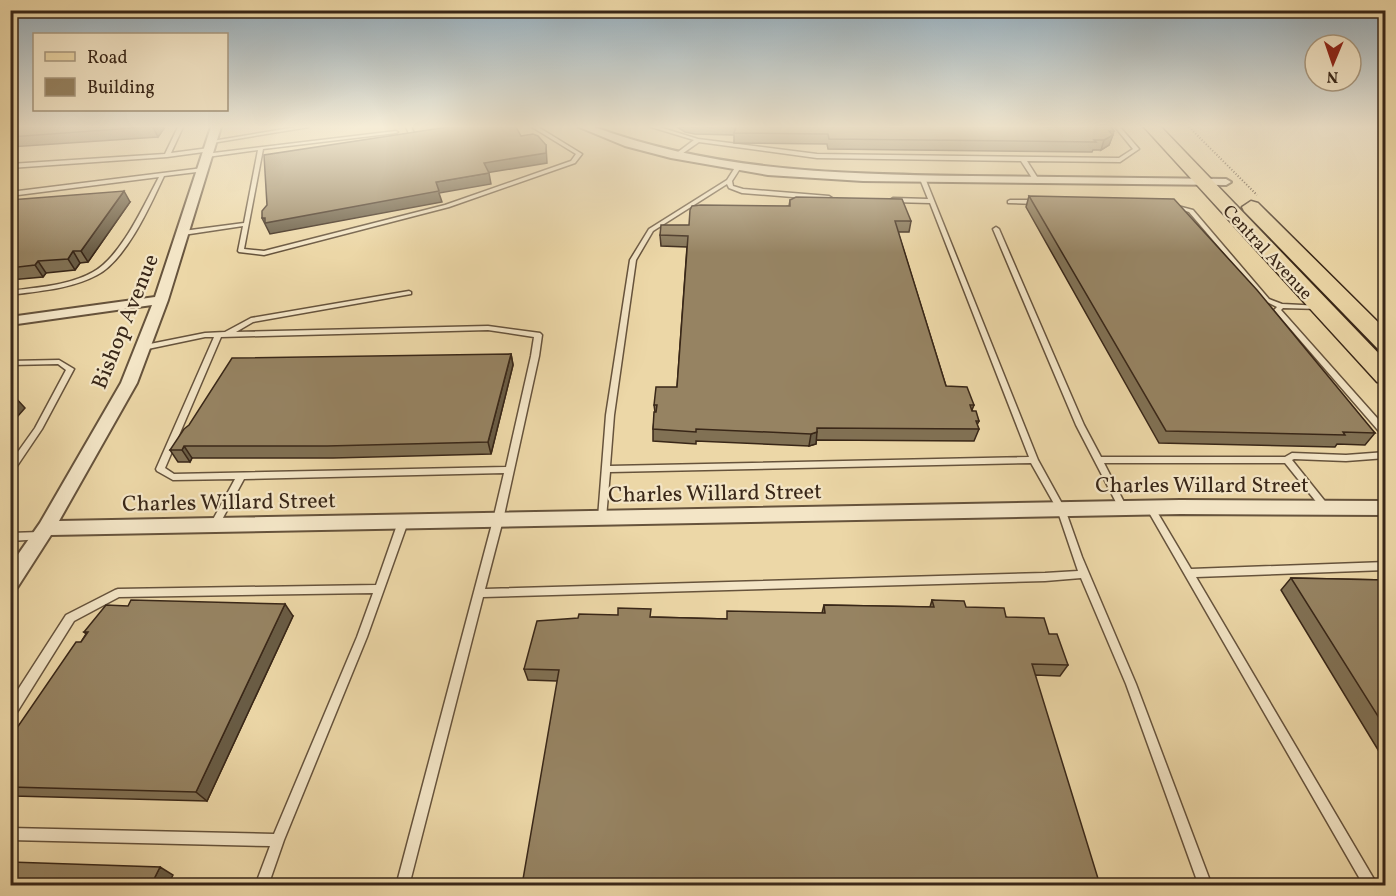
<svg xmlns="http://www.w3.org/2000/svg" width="1396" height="896" font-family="Vollkorn,serif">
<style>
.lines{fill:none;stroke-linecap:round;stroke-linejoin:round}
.service-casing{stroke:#66533c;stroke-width:3}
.minor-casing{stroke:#66533c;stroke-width:4}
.primary-casing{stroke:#392718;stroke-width:3}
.path{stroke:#392718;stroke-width:2;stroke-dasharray:1 2;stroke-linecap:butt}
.service{fill:#f3e5c6;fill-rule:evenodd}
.minor{fill:#f3e5c6;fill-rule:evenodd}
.primary{fill:#ecd7a7;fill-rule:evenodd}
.wall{fill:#817154;stroke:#392718;stroke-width:1.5}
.shaded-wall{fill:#695c45;stroke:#392718;stroke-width:1.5}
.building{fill:#968362;stroke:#392718;stroke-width:1.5}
.labels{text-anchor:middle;stroke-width:4.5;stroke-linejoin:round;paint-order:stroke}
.far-street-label{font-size:18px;fill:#392718;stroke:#f3e5c6}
.street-label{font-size:22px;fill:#392718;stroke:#f3e5c6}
</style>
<rect width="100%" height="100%" fill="#ecd7a7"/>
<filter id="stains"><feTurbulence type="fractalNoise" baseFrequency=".00333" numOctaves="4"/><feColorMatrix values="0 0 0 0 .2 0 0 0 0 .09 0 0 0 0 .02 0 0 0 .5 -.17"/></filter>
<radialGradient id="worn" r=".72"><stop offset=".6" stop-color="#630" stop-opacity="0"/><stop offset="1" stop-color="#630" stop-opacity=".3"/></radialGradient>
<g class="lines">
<g class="service-casing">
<path id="service" d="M178,127H183L171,153L209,148L212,150L211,151L167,157L10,168V164L165,154Z
M296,127H309L212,143L210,142L212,141Z
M406,127H411L415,135H419L421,136L411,138Z
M532,127H538L582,154L575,163L449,207L264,255L239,252L238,251L243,226L183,235L180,233L183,231L244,223L258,150L207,157L205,156V154L396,131L398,132L396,133L263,149L244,249L264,251L445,205L571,161L576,154Z
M651,127H659L698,139L817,154L1119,158L1133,149L1115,127H1120L1139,149L1120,162L1027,161L1039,180L1036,182L1034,181L1021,161L817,158L699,142L676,158L674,157V155L694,140Z
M738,165L741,167L732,181L733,186L743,189L829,196L832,198L829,200L742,193L729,188L727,184L653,231L636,260L614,415L610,466L1029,457L930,203L893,202L890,200L893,198L928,199L920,179L925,178L1038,460L1065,509L1082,557L1136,684L1212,886H1199L1126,684L1081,578L1045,581L483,597L409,886H396L493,520L504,473L244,479L218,527L215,529L212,527L210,525L235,479L173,480L157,471L156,469L214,337H205L143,350L139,348L140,346L205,333L225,332L251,318L409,291L411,292V294L253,322L236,332L488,326L540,333L542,335L539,356L503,520L485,589L1045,573L1078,571L1057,509L1031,463L610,472L606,518L605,520H599L598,518L606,415L630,260L649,229L727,180L736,166ZM488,330L534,337L531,356L506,467L174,474L165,468L221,337Z
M203,168L206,170L205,171L164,176C150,206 126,260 97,275C71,289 39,291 10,295V291C38,287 68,286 93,272C121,257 144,205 159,177L10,196V192Z
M1010,200H1036L1039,202L1036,204L1008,203V201Z
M1170,204L1193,210L1269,299L1282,304L1322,306V308L1320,309L1283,308L1281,310L1386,428V437L1383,436L1275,311L1274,310L1277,307L1265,301L1189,212L1170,206Z
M996,227L999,229L1084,425L1101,457H1285L1292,453L1346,455L1386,452V458L1346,461L1294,459L1292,460L1328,505L1329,507L1328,509H1322L1285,463H1104L1127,508L1126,510H1120L1076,425L993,229Z
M59,360L74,369L42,429L13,472L10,473V463L35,428L66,370L58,364L10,365V361Z
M1150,504L1153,505L1191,569L1386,562V570L1196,577L1378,886H1364L1147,509L1146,507L1147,505Z
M403,518L406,520L408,522L367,637L284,840L268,886H255L270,846L10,840V828L274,834L357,637L373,593L119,597L74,621L14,717L10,718V702L66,615L115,590L118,589L376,585L398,522L400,520Z
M40,532L43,533L45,536L43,539L10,541V533Z"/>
</g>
<g class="minor-casing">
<path id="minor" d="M211,127H221L168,300L137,383L59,521L1180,500L1386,501V515L1180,514L51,535L17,588L10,590V566L40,523L121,383L152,305L10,325V317L155,297Z
M579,127H594C716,172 842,174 971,176C1056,177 1141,178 1226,179L1231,182L1226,185L863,181L768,175L671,158L625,146Z"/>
</g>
<g class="primary-casing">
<path id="primary" d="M1144,127H1161L1386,361V384L1377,382Z
M1251,201L1258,203L1386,330V351L1378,349L1244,211L1242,207Z"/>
</g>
<path class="path" d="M1189,127L1257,195"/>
<use href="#service" class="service"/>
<use href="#minor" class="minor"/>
<use href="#primary" class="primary"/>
</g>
<path class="wall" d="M10,127H165L158,137L10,147Z
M677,127H1111L1114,131L1109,145L1101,150H1093L1092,152L828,149L827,144L734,143V135L695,134L685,132Z
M1029,196L1375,433L1365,445L1337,444L1335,447L1159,443L1026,207Z
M10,200L130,202L88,262L80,263L75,270L46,273L43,277L10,280Z
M790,200L911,221L909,232H898L946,386L974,405L972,410L979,421L977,425L979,429L974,441L816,440V444L809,446L696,441V444L653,441V429L655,412L654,405L677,387L687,247L661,246L660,235L789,206Z
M511,354L513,365L491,454L333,458H192L190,462H178L170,450Z
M1291,578L1386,580V763L1281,590Z
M932,600L1006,617L1049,634L1068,665L1060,676L1035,675L557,681L528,680L524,669L652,617L727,619L822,613L824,605L930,607Z
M293,616L207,801L13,796L10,794V738L81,642L86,634L84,632Z"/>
<path class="shaded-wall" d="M153,127H165L158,137Z
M1113,135L1109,145L1101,150L1104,140Z
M546,145L547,163L486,173L484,163Z
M489,173L491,184L439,193L442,202L270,234L262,218L436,182Z
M124,191L130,202L88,262L81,251Z
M73,251L80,263L75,270L68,259Z
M38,261L46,273L43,277L35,265Z
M511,354L513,365L491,454L488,442Z
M10,386L16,392L12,398L15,397L25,408L10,425Z
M817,432L816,444L809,446L811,434Z
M184,446L192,458L190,462L182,450Z
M285,604L293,616L207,801L196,792Z
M160,867L173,875L168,885H151Z"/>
<path class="building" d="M10,127H146L10,137Z
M448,127H516L521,136L533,134L538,136L546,145V153L484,163L489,173L436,182L439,191L265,223V218H262V211L267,205L264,155Z
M736,127H1111L1114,131H1109L1113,135L1104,140H1094L1096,142L829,139L828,134L734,133Z
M124,191L81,251H73L68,259L38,261L35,265L10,268V200Z
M1029,196L1174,199L1257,290L1375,433L1343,432L1345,435L1166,431Z
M796,197L902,199L911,221H895L946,386L967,387L974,405H970L972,411H976L979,421H976L979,429L817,428V432L811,434L696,429V432L653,429L654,412H656L657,405H654L656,387H677L688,236L660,235L661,225H689L690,210L692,206L701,205L790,206V200Z
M511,354L488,442L327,446H184L182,450H170L184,429L189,425L232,358Z
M10,396L15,397L10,402Z
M1291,578L1386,580V729Z
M131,600L285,604L196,792L10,787V738L76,642H81L88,632H84L106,605L128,606Z
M932,600L964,601L966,607L1004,608L1006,617L1044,618L1049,634H1057L1068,665L1032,664L1100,885H522L559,670L524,669L537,621L578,618L579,614L618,615V608L651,609L650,617L727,619V611L825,613L824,605L934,607Z
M10,862L160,867L151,885H10Z"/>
<linearGradient id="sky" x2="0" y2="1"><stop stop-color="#91aaba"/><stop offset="0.5" stop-color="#f6edd7"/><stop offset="1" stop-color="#f6edd7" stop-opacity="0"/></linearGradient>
<rect width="1396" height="253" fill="url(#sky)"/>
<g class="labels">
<g class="far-street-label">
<text transform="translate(1268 252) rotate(47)" y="6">Central Avenue</text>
</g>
<g class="street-label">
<text transform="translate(124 321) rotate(-68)" y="8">Bishop Avenue</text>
<text x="1202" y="492">Charles Willard Street</text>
<text transform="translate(715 492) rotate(-1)" y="8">Charles Willard Street</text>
<text transform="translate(229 501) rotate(-1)" y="8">Charles Willard Street</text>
</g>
</g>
<rect width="1396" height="896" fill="none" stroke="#ecd7a7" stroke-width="36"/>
<rect x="12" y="12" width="1372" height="872" fill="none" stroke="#392718" stroke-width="3"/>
<rect x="18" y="18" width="1360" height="860" fill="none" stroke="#392718" stroke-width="1.5"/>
<rect x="33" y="33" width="195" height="78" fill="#f3e5c6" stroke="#a99980" stroke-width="1.5"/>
<rect x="45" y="52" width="30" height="9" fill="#ecd7a7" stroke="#a99980" stroke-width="1.5"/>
<text x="87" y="63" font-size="18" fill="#392718">Road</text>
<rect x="45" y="78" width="30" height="18" fill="#968362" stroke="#a99980" stroke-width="1.5"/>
<text x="87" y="93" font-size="18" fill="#392718">Building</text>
<g transform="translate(1333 63) rotate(182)"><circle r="28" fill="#f3e5c6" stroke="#a99980" stroke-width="1.5"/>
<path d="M0-4.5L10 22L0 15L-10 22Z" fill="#8f2418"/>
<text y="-9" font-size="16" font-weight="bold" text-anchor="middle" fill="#392718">N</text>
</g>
<rect width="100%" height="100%" filter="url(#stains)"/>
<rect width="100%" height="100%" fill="url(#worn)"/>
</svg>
